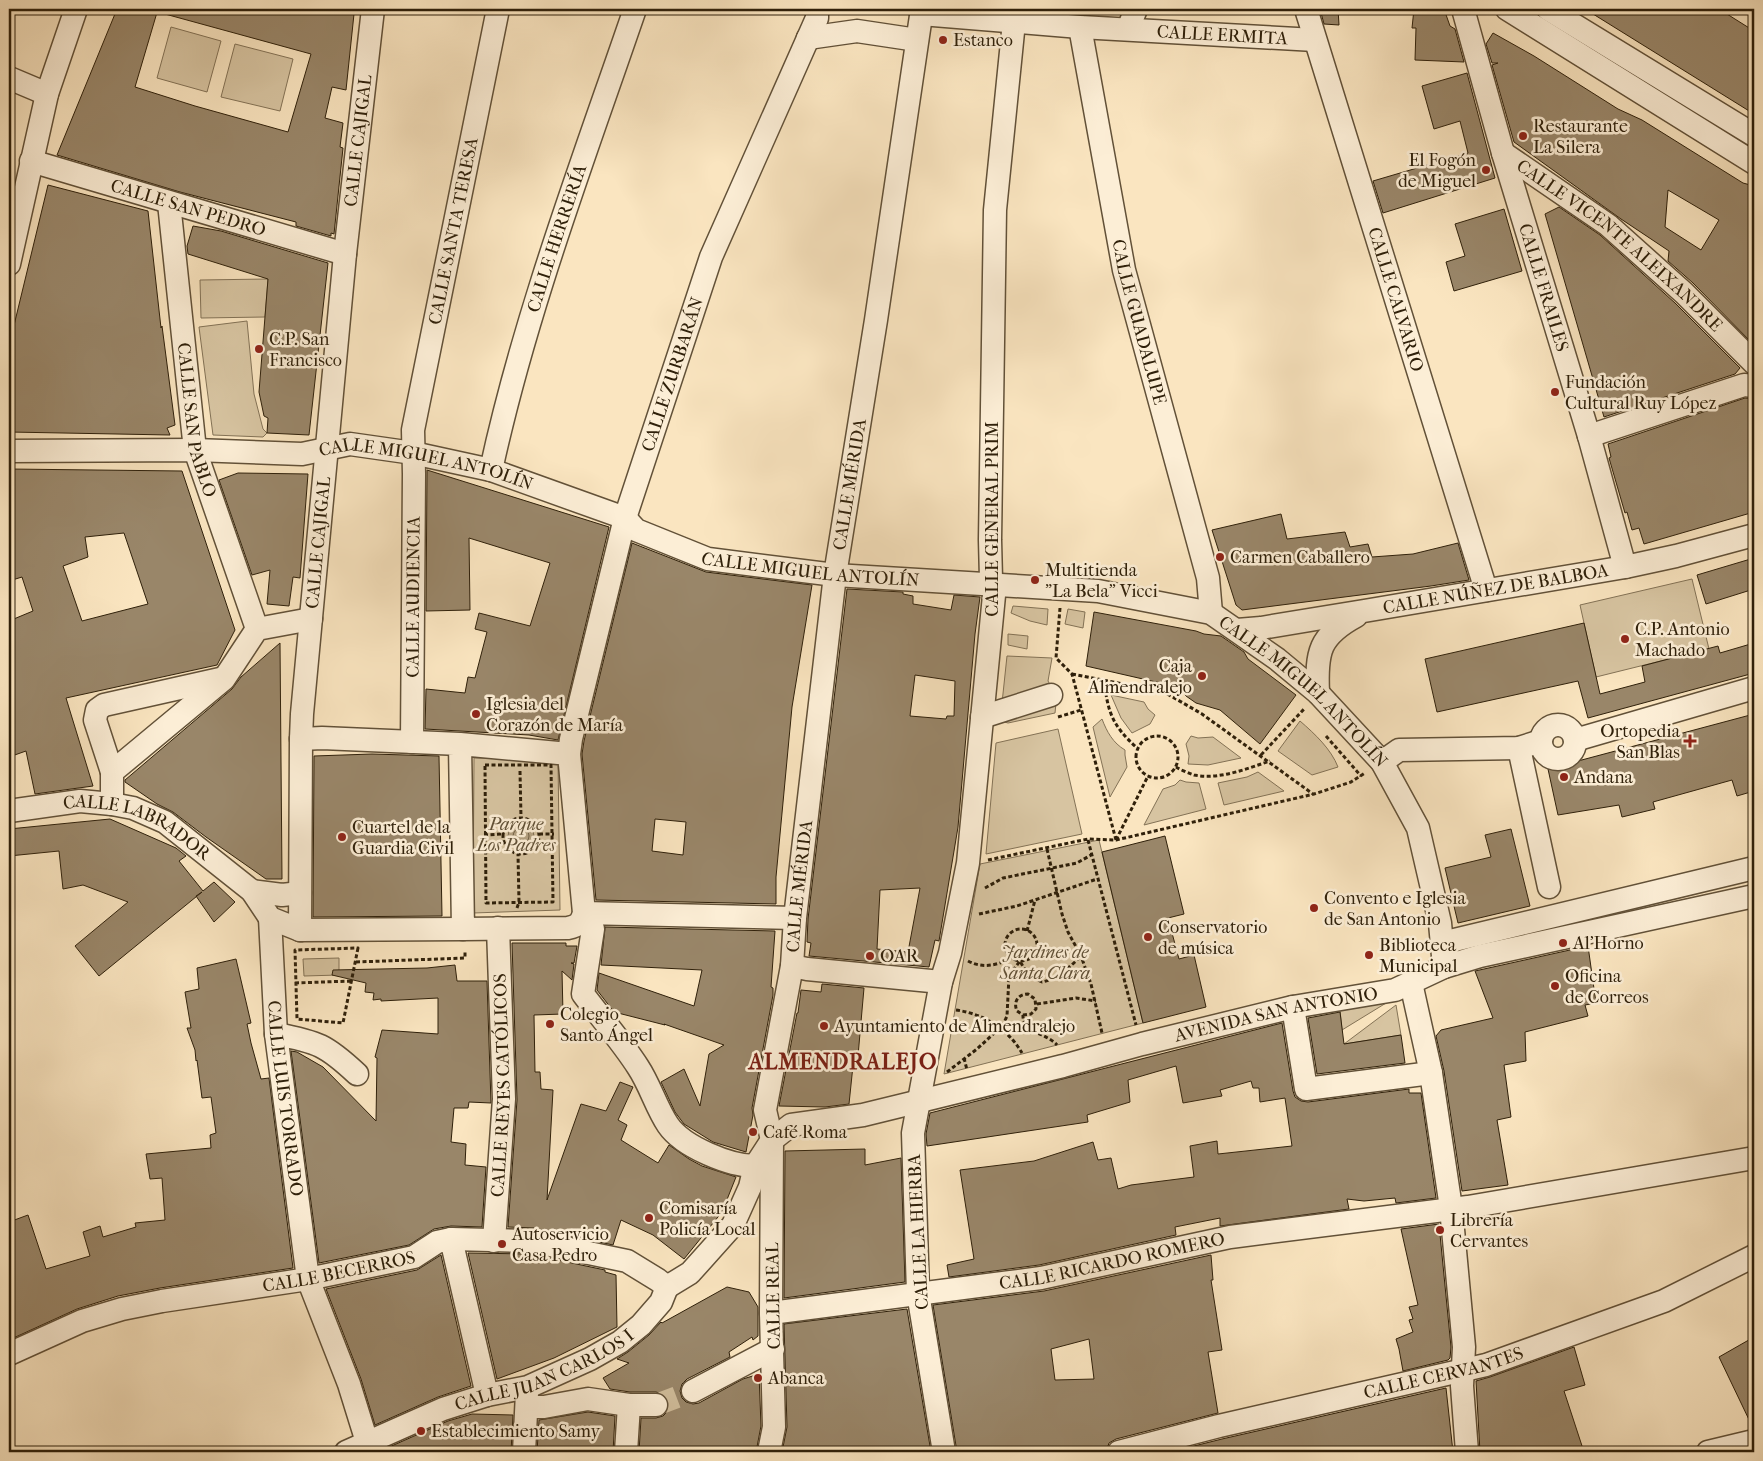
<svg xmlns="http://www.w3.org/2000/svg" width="1763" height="1461" font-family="'IM FELL French Canon',serif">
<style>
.green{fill:#d7c4a1;stroke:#837256}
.water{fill:#b5a282;stroke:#7f6e52}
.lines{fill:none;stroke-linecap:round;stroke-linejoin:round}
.shore{stroke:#726146;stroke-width:1}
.building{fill:#998669;stroke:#2f200a;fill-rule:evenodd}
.minor-tunnel{stroke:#d1be9c;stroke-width:22;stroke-dasharray:22 11;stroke-linecap:butt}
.minor-casing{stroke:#625138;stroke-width:25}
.path{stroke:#2f200a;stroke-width:3;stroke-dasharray:4 2.5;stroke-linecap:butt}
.minor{stroke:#fceed6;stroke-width:22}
.poi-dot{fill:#8f2418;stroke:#fceed6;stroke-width:2}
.labels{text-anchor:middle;stroke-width:5;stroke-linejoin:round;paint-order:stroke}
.street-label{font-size:18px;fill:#2f200a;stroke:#fceed6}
.poi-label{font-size:18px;fill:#2f200a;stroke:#fceed6;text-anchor:start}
.park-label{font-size:18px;font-style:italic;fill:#615137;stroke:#fceed6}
.district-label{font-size:22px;font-weight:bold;letter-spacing:1px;fill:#7a1f14;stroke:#fceed6}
</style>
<rect width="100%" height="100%" fill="#fae5c0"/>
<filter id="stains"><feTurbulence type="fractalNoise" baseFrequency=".004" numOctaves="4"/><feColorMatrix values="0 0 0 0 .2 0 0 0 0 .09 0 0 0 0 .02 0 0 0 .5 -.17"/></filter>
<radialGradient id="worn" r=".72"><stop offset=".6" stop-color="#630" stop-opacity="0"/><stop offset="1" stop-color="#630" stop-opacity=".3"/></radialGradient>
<path class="green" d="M171,27L221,41L207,92L157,78Z
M235,44L293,59L280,111L221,97Z
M268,279L265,317L201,318L200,280Z
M247,321L254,394L263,429L267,433L263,437L213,435L199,327Z
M1692,579L1709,649L1596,677L1580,605Z
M1013,606L1048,609L1047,625L1030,621L1011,613Z
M1068,609L1085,612L1083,628L1065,624Z
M1008,634L1028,636L1027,649L1008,645Z
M1007,656L1052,658L1048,681L1052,688L1002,703Z
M1111,695L1144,702L1148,709L1155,715L1150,724L1132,733L1121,718Z
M1056,703L1055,713L1008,723L1001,721Z
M1102,719C1107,732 1113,743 1125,750V755L1127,767L1110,797L1093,727Z
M1300,721C1315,734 1331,749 1338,767L1312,775L1278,751Z
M1058,729L1082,834L986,854L996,743Z
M1191,736L1198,738L1213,737L1241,758L1208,765L1188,764L1189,756L1186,744Z
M474,758L558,759L560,910L473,913Z
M1258,772L1284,791L1224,805L1218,783L1247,777Z
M1180,780L1186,782L1199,783L1206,809L1144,825L1163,789L1175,785Z
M1099,840L1143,1023L944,1074L980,864Z
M339,958V975L304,976L303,959Z
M1391,1000L1342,1030L1340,1010Z
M1396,1005L1401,1035L1344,1044Z"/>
<path class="water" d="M508 836a13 13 0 1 1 26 0a13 13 0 1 1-26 0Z"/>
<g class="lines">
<path class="shore" d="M513 836a8 8 0 1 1 16 0a8 8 0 1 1-16 0Z"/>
</g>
<path class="building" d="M117,9H158L135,87L195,106L288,132L311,54L165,14L166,9H334L354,14L346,90L332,87L325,118L343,123L340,147L343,148L334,234L331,233V236L296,226V222L180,192L57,155Z
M1320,9H1338L1339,25L1324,24Z
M1414,9H1444L1450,26L1455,29L1464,62L1415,60L1416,28H1412Z
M1585,9H1719L1754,31V114Z
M1493,33L1534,56L1618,109L1642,120L1743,183L1754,186V345L1693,283L1668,261L1669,251L1621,219L1514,142L1492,65L1498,63H1492L1486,44ZM1668,190L1719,220L1701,250L1665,227Z
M1467,73L1495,178L1383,213L1373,181L1468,153L1460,121L1434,129L1422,86Z
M48,185L148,211L161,328L162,326L175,425L167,428L170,435L9,432V346Z
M1559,207L1600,235L1675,303L1740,368L1735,374L1604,417L1545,214Z
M1504,209L1522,271L1454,291L1446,262L1465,256L1455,224Z
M193,226L221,231L328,263L309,435L267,433L268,418L264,416L259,392L268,279L188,254L187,246Z
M1745,398L1754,399V512L1644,544L1639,528L1632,530L1627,512L1625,513L1609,458L1611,457L1608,444Z
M9,469L182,471L235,630L217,665L66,698L93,786L35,794L26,751L9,757V621L33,611L22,577L9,581ZM124,533L148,604L82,621L63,566L88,557L85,537Z
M427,470L609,527L558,740L529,735L425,729L426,689L465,693L468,677L475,678L487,632L475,629L479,613L530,626L550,563L469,538L470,610L426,611Z
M238,473L308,474L300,578L293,577L289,606L267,604L270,570L252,575L219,480Z
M1281,514L1287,539L1345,532L1350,547L1368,544L1372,557L1413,554L1458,543L1469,580L1431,586L1242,610L1236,605L1212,530Z
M632,543L706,572L812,585L792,707L776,877V904L596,900L582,754L584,741ZM655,819L686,822L683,855L652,851Z
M1754,558V589L1706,604L1697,575Z
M847,589L903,592V594L913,596V604L951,610L954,595L980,597L975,634L958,827L939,941L935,940L929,967L809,956L811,943L807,942L808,919ZM915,675L955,681L954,716H947L946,719L910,716ZM920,888L908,952L877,949L880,890Z
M1094,612L1196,631L1204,634L1221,636L1244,652L1248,659L1296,695L1260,744L1220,710L1196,703L1186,696L1178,687L1086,666Z
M1584,623L1600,694L1645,682L1642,666L1718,646L1720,653L1754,643V673L1588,718L1578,681L1437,712L1425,659Z
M280,643L282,879H266L206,837L173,812L157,804L125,782V780L232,689L241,677Z
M1754,714V791L1737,796L1732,780L1653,802L1655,809L1622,817L1619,805L1558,815L1548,769Z
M372,754L439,756L442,916L313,917L314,756Z
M110,819L176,848L186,856L179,861L203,891L214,882L235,902L214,922L196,896L202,892L99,976L75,946L128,902L83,885L63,889L59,851L9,856V829Z
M1511,829L1530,906L1458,923L1445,868L1491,857L1485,835Z
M1165,836L1184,914L1168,918L1179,959L1194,955L1206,1007L1143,1023L1102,852Z
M605,927L775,931L771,987L773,988V995L752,1108L753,1115L746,1152L713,1142L684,1124L675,1112L661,1082L684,1069L700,1106L709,1054L724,1045L664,1024L665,1025L614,1012L597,990L599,973L694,1006L702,970L601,965Z
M512,943H566V946H577L574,963H571L574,964L572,980L562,971L563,1014L534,1015L535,1072H540L541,1089L553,1090L547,1200L581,1104L606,1111L620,1082L633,1087L618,1120L627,1125L621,1140L658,1163L669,1145L689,1159L702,1166L736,1177L722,1212L684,1259L653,1235L621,1220L613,1245L534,1228L508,1227L517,1100Z
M1588,946L1596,1003L1585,1005L1588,1016L1525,1032L1526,1061L1504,1065L1511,1117L1497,1120L1508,1185L1462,1191L1444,1071L1436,1036L1441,1030L1493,1018L1475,971Z
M236,959L251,1023L247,1024L251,1043L261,1079L269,1078L293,1268L160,1288L118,1296L77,1309L9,1340V1222L28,1215L46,1269L90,1256L83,1232L100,1226L103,1237L136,1227L135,1223L165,1220L162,1178L150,1179L146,1154L211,1148L210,1135L216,1133L211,1097L202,1098L197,1060L196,1061L195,1050L187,1028H191L185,992L199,989L197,968Z
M455,965L457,981H487L491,1103L469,1102L468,1108H454L451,1142L466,1144L465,1165L486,1167L482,1227L451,1226L434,1229L409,1245L319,1263L291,1051L297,1052L323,1067L376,1121L377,1058L375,1057L382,1030L438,1034V998L381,1001V999L373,1000L374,993L365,992L366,983L332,975L333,970L427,968Z
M822,984L864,988L858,1056H854L849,1104L825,1107L779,1106L797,1013H798L801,990L821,992Z
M1340,1012L1344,1044L1401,1035L1405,1063L1317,1074L1308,1018Z
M1282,1023L1293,1091L1295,1097L1301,1101L1308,1102L1409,1089V1093H1421L1436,1198L1396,1203L1395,1198L1364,1201L1347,1199L1349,1209L1220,1226V1218L1175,1227L1176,1235L1039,1265L949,1277L947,1265L974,1259L960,1170L1034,1161L1093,1142L1098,1160L1111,1158L1118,1189L1131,1185L1194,1177L1190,1146L1217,1141L1218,1154L1292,1146L1285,1098L1260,1102L1259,1088H1253L1251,1081L1220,1090L1222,1096L1183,1103L1176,1066L1128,1080L1130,1102L1087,1115L1088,1122L927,1146L926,1134L930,1113Z
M865,1149V1165L901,1158L905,1282L784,1298L785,1151Z
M1439,1224L1451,1347L1450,1358L1448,1360L1403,1371L1399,1349L1396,1339L1413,1332L1409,1320L1413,1319L1409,1307L1418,1305L1401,1229Z
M468,1253L529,1254L605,1270V1272L616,1275L617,1327L554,1358L497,1379Z
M441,1255L471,1386L438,1397L375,1425L361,1379L326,1289L417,1270Z
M1211,1255L1213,1280H1211L1222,1350L1208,1352L1218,1413L1116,1439L1109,1443L1106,1452H957L933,1305L1044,1291ZM1089,1339L1094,1379L1055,1380L1051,1349Z
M727,1287L749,1292L758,1307V1336L753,1340L752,1337L729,1352L730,1357L687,1379L682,1384L680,1391L682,1398L686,1402L693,1404L699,1403L743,1379L759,1374L761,1426L756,1452H639L641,1418H656L663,1416L668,1411L669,1405L668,1399L663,1394L656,1392H630L610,1389L603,1378L629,1363L617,1359L628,1352L649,1335L661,1322L662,1323Z
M907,1309L931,1452H782L787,1427L784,1324Z
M1754,1337V1428H1753L1719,1357Z
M1574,1347L1585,1385L1564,1391L1584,1452H1480L1476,1381L1490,1377Z
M1446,1388L1453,1452H1170L1222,1439Z
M588,1412L615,1416L613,1452H537L539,1420Z
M472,1414L513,1415L511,1452H378L448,1421Z"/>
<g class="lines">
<path class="minor-tunnel" d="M656,1405L693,1391"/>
<g class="minor-casing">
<g id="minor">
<path id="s1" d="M1306,9L1486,590"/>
<path id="s2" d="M1463,9L1503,153L1589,436L1625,567"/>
<path d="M1507,9L1754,163"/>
<path d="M1548,9L1754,135"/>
<path id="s3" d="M921,14L1080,27L1315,40"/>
<path id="s4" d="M1080,27L1124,270L1208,578L1211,613"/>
<path d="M1128,29L1136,9"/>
<path d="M808,38L857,31L917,40"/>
<path d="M9,78L47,94"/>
<path id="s5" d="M1503,153L1608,225L1684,293L1754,363"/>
<path id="s6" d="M31,161L345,254"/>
<path id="s7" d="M169,203L195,450L257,629"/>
<path d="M9,264L47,94L76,9"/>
<path d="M1589,436L1744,385L1754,386"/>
<path id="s8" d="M9,451L195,450L302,454L350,444L413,453L491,470L625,518L636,530L708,559L835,575L1098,591L1211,613L1277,659L1318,693L1382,762L1418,828L1440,923L1444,967"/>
<path id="s9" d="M491,470C525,313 583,161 635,9"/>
<path id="s10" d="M1237,630L1261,628L1364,611L1625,567L1676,556L1754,535"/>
<path d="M1318,693C1316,652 1319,636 1356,616"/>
<path d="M982,717L1051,695"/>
<circle cx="1558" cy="742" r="17"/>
<path d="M301,739L322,738L460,744L569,754L584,913C581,923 578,926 568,928L463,929L460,744"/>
<path d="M1575,740L1754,688"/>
<path id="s11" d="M412,742L414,474L413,430L498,9"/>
<path d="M1519,748L1549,887"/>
<path id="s12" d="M569,754L571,739L625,518L711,257L817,18V9"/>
<path d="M1382,762L1399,750L1519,748L1541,741"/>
<path d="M112,772L95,720L97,710L104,705L220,679"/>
<path d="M112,804V772L224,679L257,629L311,619"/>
<path id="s13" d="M9,811L80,801L112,804L133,808L165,822L252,891L270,918L300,930L463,929"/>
<path d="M252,891L282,895L300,893"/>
<path id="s14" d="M270,918L276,1034L308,1279L349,1384L367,1442"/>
<path id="s15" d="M300,930L301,739L302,714L345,254L373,9"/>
<path d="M1442,943L1754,868"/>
<path d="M792,966L807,969L941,982"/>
<path d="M1411,983L1431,1073L1451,1208L1464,1347L1462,1386L1467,1452"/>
<path d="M1293,1007L1306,1089L1431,1073"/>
<path d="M276,1034C318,1042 326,1045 357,1074"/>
<path d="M755,1166C730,1166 683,1147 668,1125C656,1107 650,1085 638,1067C622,1042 601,1018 583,994L593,929L584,913L795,918"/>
<path d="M451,1239L487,1395"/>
<path id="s16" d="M494,1241L504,1099L498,928"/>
<path id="s17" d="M667,1287L690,1273L733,1225L750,1187L755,1166L772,1140L791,1125L863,1115L1063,1066L1142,1044L1293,1007L1395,990L1444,967L1480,956L1754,896"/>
<path id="s18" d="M771,1313L1041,1278L1230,1237L1468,1207L1754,1158"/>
<path id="s19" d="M9,1354L82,1321L122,1309L162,1301L308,1279L414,1257L437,1242L451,1239L531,1241L627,1261L658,1280L667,1287"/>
<path d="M693,1391L773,1349"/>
<path d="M527,1407H544L588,1399L629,1405H656"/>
<path id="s20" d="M346,1452L443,1409L487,1395L528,1387L590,1359L620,1342L641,1325L661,1302L667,1287"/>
<path d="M524,1452L527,1393"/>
<path d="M626,1452L629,1405"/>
<path id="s21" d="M769,1452L774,1427L771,1313L772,1140L765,1110L792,966L795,918L835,575L876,320L922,9"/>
<path d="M944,1452L918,1293L913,1133L941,982L950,953L968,863L995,585L991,579L990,540L995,210L1014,22"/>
<path id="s22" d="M1119,1452L1219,1426L1486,1365L1664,1301L1754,1256"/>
<path d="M1708,1452L1754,1441"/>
</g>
</g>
<path class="path" d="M1060,608L1056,658L1072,674L1116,840
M1072,674L1164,692L1202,714L1313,794
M1104,680C1108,713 1112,725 1137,748
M1058,717L1081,710
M1136 757a21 21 0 1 1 42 0a21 21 0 1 1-42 0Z
M1326,736L1361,776
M1261,755L1305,708
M485,765H551L553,902L486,903Z
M1176,767C1181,770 1188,773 1194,775C1219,780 1246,769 1270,761
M520,771L521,818
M503 836a18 18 0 1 1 36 0a18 18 0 1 1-36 0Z
M539,834H554
M484,835L503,834
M1088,840L1136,1025
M1116,840L1148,776
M1047,849L1062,914L1068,932L1081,956L1091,984L1102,1033
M988,860L1088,839L1116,840L1314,794L1351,782L1365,773
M985,888L1003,878L1077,863L1091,855
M517,908L519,902L518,854
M979,914L1017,906L1097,879
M1005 945a16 16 0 1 1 32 0a16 16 0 1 1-32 0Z
M1027,931L1035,900
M358,948L343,1023L297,1019L295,950Z
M968,961C983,969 998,965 1012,958
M356,962L465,958V950
M295,983L351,981
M1037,1004L1076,998L1096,1001
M956,1010C984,1014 1008,1029 1022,1053
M1023,1015L1031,1014L1036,1009L1035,999L1028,994C1018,994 1013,1002 1017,1011L1023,1015C1022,1032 1048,1034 1057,1045
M964,1058L967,1070
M947,1072L977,1049L1003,1025L1007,1016L1009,976L1020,961C1025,971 1031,977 1042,982C1057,979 1070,967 1081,956"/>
<use href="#minor" class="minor"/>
</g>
<g class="poi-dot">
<circle cx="943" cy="40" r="5"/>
<circle cx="1523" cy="136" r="5"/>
<circle cx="1486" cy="170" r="5"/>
<circle cx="259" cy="349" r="5"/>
<circle cx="1555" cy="392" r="5"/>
<circle cx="1220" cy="557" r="5"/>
<circle cx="1035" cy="580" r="5"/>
<circle cx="1625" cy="639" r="5"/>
<circle cx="1202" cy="676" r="5"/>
<circle cx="476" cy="714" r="5"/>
<path d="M1687.5 733.5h5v5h5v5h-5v5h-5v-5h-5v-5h5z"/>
<circle cx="1564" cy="777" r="5"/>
<circle cx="342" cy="837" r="5"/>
<circle cx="1314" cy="908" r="5"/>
<circle cx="1148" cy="937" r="5"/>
<circle cx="1563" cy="943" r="5"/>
<circle cx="1369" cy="955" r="5"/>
<circle cx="870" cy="956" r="5"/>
<circle cx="1555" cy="986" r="5"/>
<circle cx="550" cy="1024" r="5"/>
<circle cx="824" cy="1026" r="5"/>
<circle cx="753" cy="1132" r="5"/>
<circle cx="649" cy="1218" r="5"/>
<circle cx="1440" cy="1230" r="5"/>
<circle cx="502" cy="1244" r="5"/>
<circle cx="758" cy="1378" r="5"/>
<circle cx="421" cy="1431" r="5"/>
</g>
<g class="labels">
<g class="street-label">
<text dy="6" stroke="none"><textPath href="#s3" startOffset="302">CALLE ERMITA</textPath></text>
<text dy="6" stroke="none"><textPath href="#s15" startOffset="792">CALLE CAJIGAL</textPath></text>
<text dy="6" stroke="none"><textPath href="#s6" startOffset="164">CALLE SAN PEDRO</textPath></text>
<text dy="6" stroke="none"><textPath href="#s11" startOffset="515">CALLE SANTA TERESA</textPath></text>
<text dy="6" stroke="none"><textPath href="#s9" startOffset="241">CALLE HERRERÍA</textPath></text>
<text dy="6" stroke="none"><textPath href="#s5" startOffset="149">CALLE VICENTE ALEIXANDRE</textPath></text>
<text dy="6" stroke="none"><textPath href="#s2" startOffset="290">CALLE FRAILES</textPath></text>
<text dy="6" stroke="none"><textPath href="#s1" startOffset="304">CALLE CALVARIO</textPath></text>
<text dy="6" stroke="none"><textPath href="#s4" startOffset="301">CALLE GUADALUPE</textPath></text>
<text dy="6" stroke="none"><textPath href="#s12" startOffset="394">CALLE ZURBARÁN</textPath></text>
<text dy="6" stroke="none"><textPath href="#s7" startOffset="219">CALLE SAN PABLO</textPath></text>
<text dy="6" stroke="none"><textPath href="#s8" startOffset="420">CALLE MIGUEL ANTOLÍN</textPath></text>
<text dy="6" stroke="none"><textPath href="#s21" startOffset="975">CALLE MÉRIDA</textPath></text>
<text transform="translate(992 519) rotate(-90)" y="6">CALLE GENERAL PRIM</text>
<text dy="6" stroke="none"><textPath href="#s15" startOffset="388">CALLE CAJIGAL</textPath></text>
<text dy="6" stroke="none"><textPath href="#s8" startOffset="825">CALLE MIGUEL ANTOLÍN</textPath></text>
<text dy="6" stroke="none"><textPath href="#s10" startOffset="262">CALLE NÚÑEZ DE BALBOA</textPath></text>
<text dy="6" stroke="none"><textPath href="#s11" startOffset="145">CALLE AUDIENCIA</textPath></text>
<text dy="6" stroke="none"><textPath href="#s8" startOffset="1350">CALLE MIGUEL ANTOLÍN</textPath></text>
<text dy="6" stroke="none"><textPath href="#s13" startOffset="135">CALLE LABRADOR</textPath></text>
<text dy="6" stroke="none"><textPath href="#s21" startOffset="570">CALLE MÉRIDA</textPath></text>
<text dy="6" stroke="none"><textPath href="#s17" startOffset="708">AVENIDA SAN ANTONIO</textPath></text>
<text dy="6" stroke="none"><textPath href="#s16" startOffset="156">CALLE REYES CATÓLICOS</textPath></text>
<text dy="6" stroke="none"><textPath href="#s14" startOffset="181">CALLE LUIS TORRADO</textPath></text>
<text transform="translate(918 1232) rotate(-93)" y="6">CALLE LA HIERBA</text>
<text dy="6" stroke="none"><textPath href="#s18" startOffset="345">CALLE RICARDO ROMERO</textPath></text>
<text dy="6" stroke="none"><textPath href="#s19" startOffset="342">CALLE BECERROS</textPath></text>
<text transform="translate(773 1296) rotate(-91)" y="6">CALLE REAL</text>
<text dy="6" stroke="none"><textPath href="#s20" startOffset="215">CALLE JUAN CARLOS I</textPath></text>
<text dy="6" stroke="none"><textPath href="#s22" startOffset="334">CALLE CERVANTES</textPath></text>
</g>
<g class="poi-label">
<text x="953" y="46">Estanco</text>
<text x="1533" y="132">Restaurante<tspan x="1533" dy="21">La Silera</tspan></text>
<text x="1476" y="166" text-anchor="end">El Fogón<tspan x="1476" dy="21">de Miguel</tspan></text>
<text x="269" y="345">C.P. San<tspan x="269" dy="21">Francisco</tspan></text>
<text x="1565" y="388">Fundación<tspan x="1565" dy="21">Cultural Ruy López</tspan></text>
<text x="1230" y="563">Carmen Caballero</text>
<text x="1045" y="576">Multitienda<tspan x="1045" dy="21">"La Bela" Vicci</tspan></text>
<text x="1635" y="635">C.P. Antonio<tspan x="1635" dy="21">Machado</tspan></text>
<text x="1192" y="672" text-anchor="end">Caja<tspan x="1192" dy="21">Almendralejo</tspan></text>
<text x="486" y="710">Iglesia del<tspan x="486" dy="21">Corazón de María</tspan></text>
<text x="1680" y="737" text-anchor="end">Ortopedia<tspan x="1680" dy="21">San Blas</tspan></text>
<text x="1574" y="783">Andana</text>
<text x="352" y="833">Cuartel de la<tspan x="352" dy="21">Guardia Civil</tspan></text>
<text x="1324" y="904">Convento e Iglesia<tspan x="1324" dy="21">de San Antonio</tspan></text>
<text x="1158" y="933">Conservatorio<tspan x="1158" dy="21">de música</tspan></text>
<text x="1573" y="949">Al'Horno</text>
<text x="1379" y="951">Biblioteca<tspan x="1379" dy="21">Municipal</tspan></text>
<text x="880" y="962">OAR</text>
<text x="1565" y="982">Oficina<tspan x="1565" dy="21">de Correos</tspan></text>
<text x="560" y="1020">Colegio<tspan x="560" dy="21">Santo Ángel</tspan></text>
<text x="834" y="1032">Ayuntamiento de Almendralejo</text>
<text x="763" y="1138">Café Roma</text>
<text x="659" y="1214">Comisaría<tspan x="659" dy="21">Policía Local</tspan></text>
<text x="1450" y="1226">Librería<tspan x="1450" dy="21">Cervantes</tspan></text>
<text x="512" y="1240">Autoservicio<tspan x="512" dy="21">Casa Pedro</tspan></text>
<text x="768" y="1384">Abanca</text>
<text x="431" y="1437">Establecimiento Samy</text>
</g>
<g class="park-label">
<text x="516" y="830">Parque<tspan x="516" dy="21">Los Padres</tspan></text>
<text x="1045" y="958">Jardines de<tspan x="1045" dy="21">Santa Clara</tspan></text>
</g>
<g class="district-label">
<text x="843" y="1069">ALMENDRALEJO</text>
</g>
</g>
<rect width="1763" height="1461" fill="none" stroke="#fae5c0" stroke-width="30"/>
<rect x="10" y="10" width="1743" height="1441" fill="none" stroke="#2f200a" stroke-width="2.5"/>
<rect x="15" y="15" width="1733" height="1431" fill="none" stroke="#2f200a"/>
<rect width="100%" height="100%" filter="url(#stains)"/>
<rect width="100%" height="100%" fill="url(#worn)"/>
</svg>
